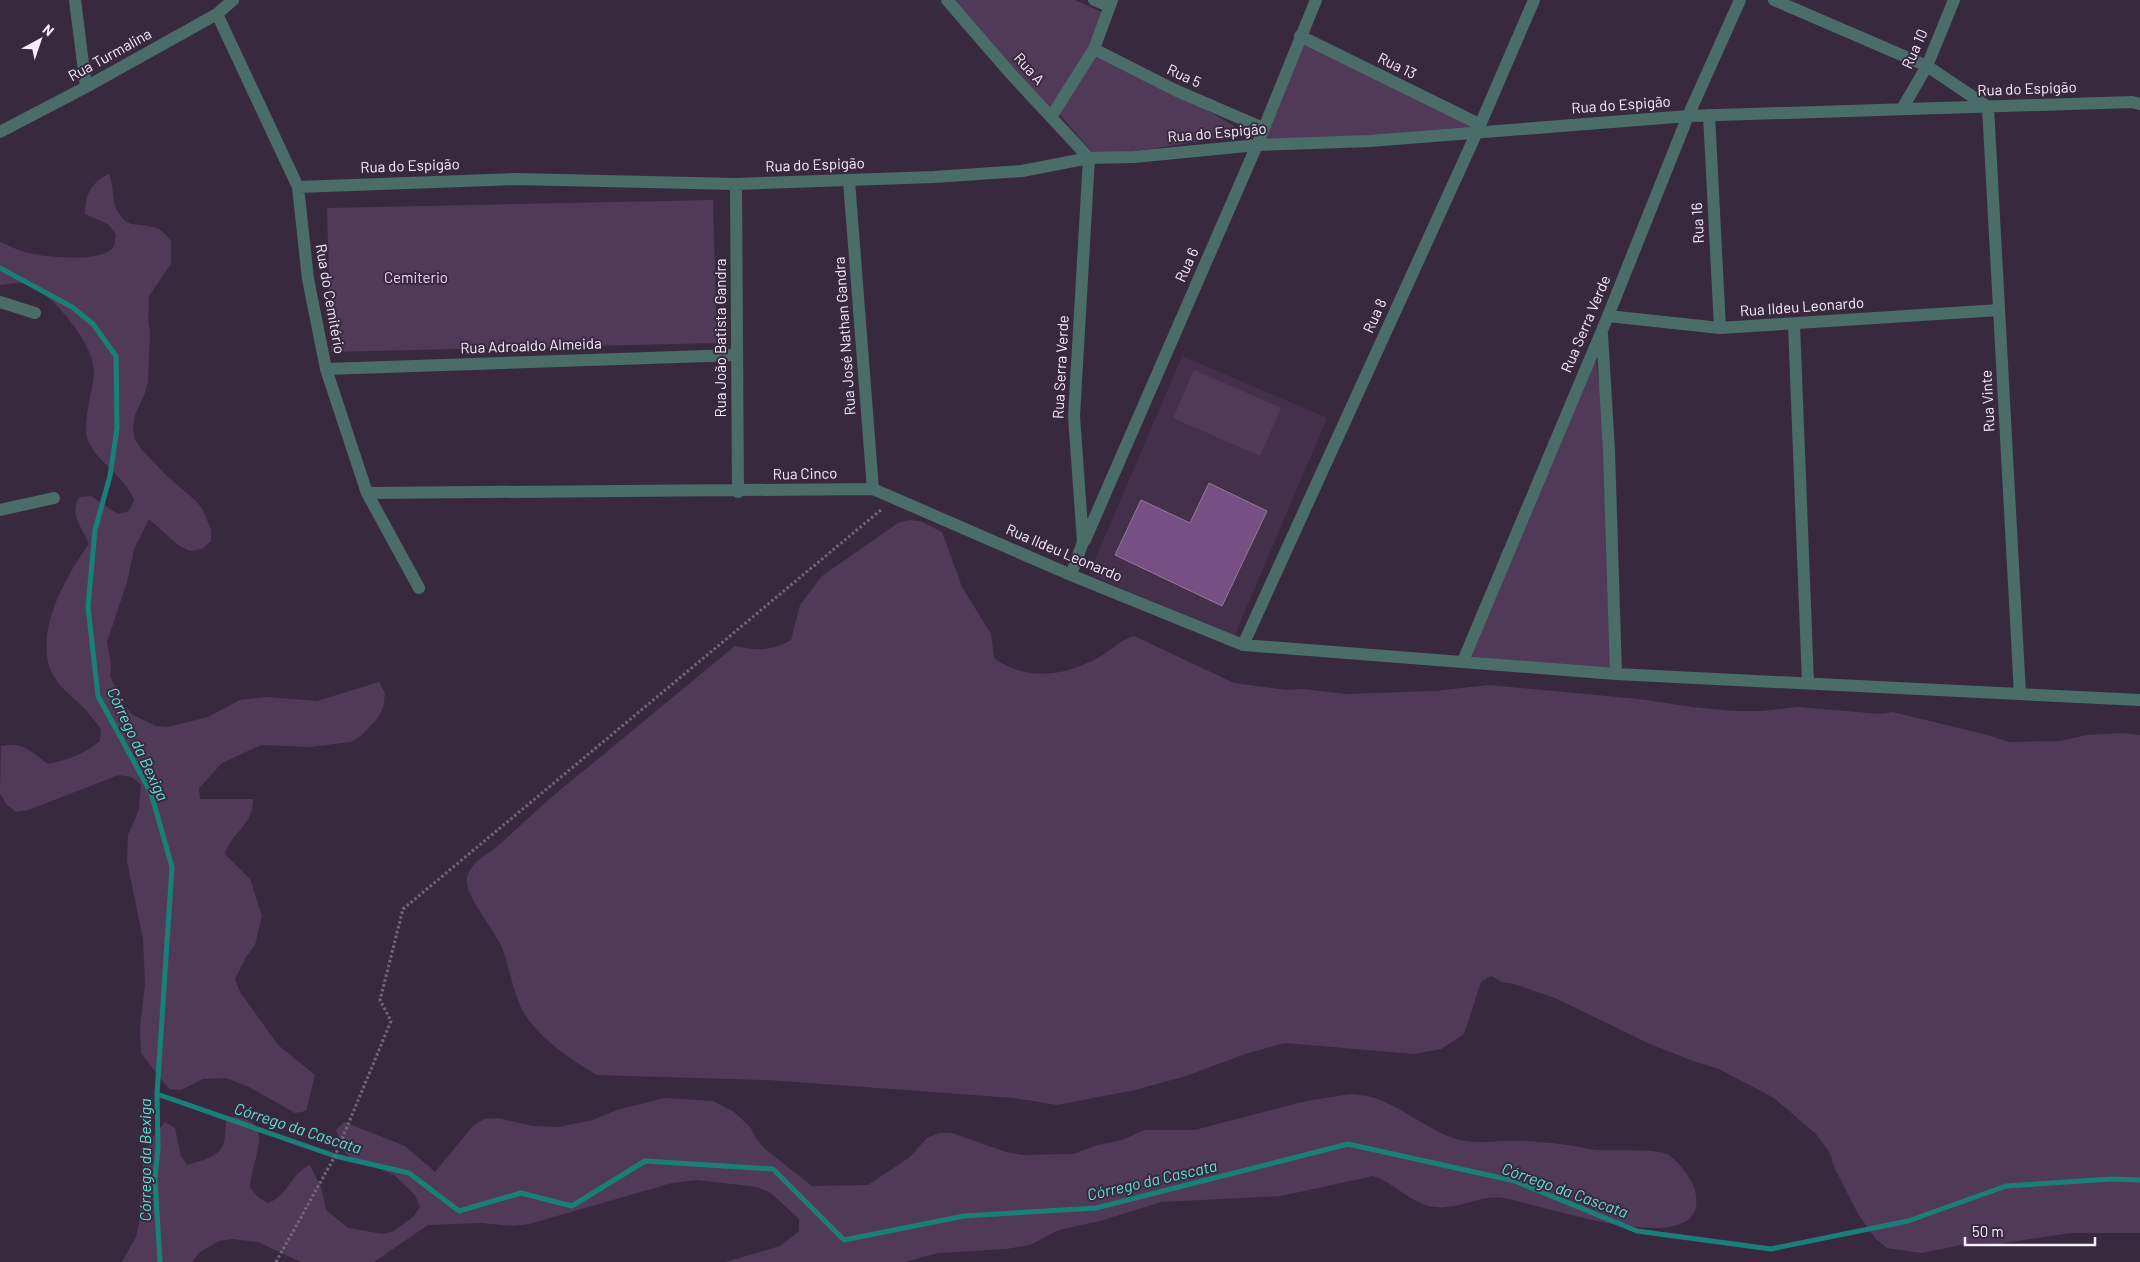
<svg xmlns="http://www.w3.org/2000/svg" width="2140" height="1262" font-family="Barlow,sans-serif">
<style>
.built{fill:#45304c}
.green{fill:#513a58}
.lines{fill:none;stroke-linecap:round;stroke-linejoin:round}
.stream{stroke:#188078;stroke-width:5}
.building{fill:#765082;stroke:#917d98}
.path{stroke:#74667a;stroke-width:3;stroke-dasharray:2.5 2.5;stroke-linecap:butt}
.street{stroke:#4a6d69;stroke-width:12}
.labels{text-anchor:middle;stroke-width:4;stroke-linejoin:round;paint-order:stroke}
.street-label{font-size:15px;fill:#f8edfc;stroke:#39293f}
.park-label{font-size:15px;fill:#f1cffc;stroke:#39293f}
.water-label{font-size:16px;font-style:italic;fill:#5be3d7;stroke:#39293f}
</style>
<rect width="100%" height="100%" fill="#39293f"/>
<path class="built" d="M1182,356L1327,418L1234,637L1089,574Z"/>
<path class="green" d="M954,0H1075L1104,13L1094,40L1050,112Z
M1301,39L1476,129L1370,138L1260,141Z
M1095,54L1173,90L1247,134L1143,150L1094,154L1056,110Z
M109,174C114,185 112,200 116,208C127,230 134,222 152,227C161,228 166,235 171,241V264L149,296L148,321L150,332L148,382L145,393L135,415L133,426L134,438L142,450L167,476L196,501L203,510L211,530V541L202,549L190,551L178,545L149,519L134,549L127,582L107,642L111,664L110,676L125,707L133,715L156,726L168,727L208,717L240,700L267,697L317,701L379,682L385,693L383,708L377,719L361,736L351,742L310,747L261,745L222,763L199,788L200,799H253C253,826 233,830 225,854L250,879L262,916L255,945L246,957L235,979L240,992L278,1045L315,1075L306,1111L295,1113L249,1087L226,1078L203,1079L181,1090L169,1089L141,1053L140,1029L145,983L143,939L127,861L128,835L139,809L141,785L132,777L119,775L28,810L16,812L6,804L0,793L1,746C23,741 31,752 48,764C67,760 85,754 100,741L101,729C95,722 89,713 82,706C73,697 61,689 55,678C30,639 65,577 89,544C82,526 69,516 79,497L91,496L118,514L129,511L134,500C125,476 98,464 88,440C81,426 94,388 94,372C95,345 54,296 30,285C20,281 10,284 0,285V242C8,245 17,250 25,252C42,257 104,264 114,246C115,243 115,238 116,234L108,224L85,214C85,195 91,182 109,174Z
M713,200L717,343L331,352L327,208Z
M1595,355L1608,447L1612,671L1466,656Z
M1194,370L1281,408L1260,456L1173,418Z
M909,520L920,521L942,532L962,587L991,634L994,658C1027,682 1067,676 1101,656C1112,649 1121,640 1134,636L1234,683L1287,690L1303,689L1346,694L1435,691L1489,685L1639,699L1692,707L1734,711H1762L1798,707L1881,714L1893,712L1987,735L2009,742L2061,741L2087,735L2123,733L2140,735V1233H2070L1998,1244L1971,1243L1921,1253L1887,1248L1876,1239L1858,1214L1834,1167L1830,1153L1816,1134L1774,1098L1719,1069L1693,1061L1650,1044L1555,998L1514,984L1502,982L1491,976L1481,982L1464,1034L1441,1049L1414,1054L1285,1043L1248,1053L1186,1076L1135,1090L1057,1105L1014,1098L768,1080L597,1075C573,1061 548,1044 531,1023C513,1001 512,973 502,948C494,929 470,902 467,884C465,875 472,867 477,861L499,845L547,801L735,646C755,651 773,651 791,640L800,605L822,576L898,523Z
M1349,1094C1356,1095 1364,1095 1371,1097C1401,1106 1425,1128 1453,1138C1463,1142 1477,1142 1487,1142C1492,1142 1497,1141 1502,1141C1521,1140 1541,1142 1560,1144C1572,1145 1585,1149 1597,1150C1612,1151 1658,1148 1669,1155C1680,1163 1695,1182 1696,1196C1705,1262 1549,1207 1504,1198C1481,1194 1459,1210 1436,1207C1411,1205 1396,1183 1373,1176L1281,1196L1161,1202L1100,1221L1059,1230L1030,1245L1006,1249L938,1253L905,1262H726L780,1246L799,1231V1219L771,1193L757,1187L697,1180L672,1183L529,1224L514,1226L480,1223L428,1225L374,1262H301L258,1242L232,1239L219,1241L200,1252L192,1262H122L136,1237L139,1224L143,1163L151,1139L165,1122L175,1128L181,1156L187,1165C222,1155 226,1153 226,1116C281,1118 251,1156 250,1188L258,1197L268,1203C288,1196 291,1173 310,1165L321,1187L326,1210L348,1228L383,1234L394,1231L414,1216L420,1207L415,1195L394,1175L354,1159L345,1153L336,1130L344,1122L405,1146L435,1172L473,1126L484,1119L497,1118L533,1126L558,1127L593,1120L617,1110L665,1098L713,1101L734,1112L750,1127L757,1140L765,1149L812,1186L868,1185L910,1157L927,1138L939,1133H952L1006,1152L1022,1155L1074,1154L1098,1145L1122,1140L1145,1130H1195L1302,1102Z"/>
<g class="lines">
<path class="stream" d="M0,268L72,307L93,324L116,356L117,428L110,476L95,530L88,607L98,696L151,793L172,867L157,1094L158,1147L155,1179L160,1262
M157,1094L335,1156L409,1173L459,1211L521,1193L572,1206L645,1161L773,1169L844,1240L964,1216L1096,1208L1348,1144L1515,1181L1637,1231L1771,1249L1908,1221L2006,1186L2112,1179L2140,1180"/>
</g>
<path class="building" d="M1209,483L1267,511L1222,606L1115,555L1141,500L1190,523Z"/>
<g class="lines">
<path class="path" d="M276,1262L335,1156L391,1021L380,1000L403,909L882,509"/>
<path class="street" d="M75,0L86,87
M947,0L1011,74L1089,158L1074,416L1083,542L1071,575
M1094,0L1109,6
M1774,0L1927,66L1988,107L2020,694
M217,14L298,187L308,279L326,369L367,493L419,588
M1300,36L1479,124
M1094,49L1175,90L1263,128
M1902,109L1927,66L1954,0
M1709,115L1720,328
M1051,117L1094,49L1112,0
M0,132L86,87L217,14L233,0
M849,181L873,489
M736,184L738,492
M298,187L516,179L736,184L934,177L1022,171L1089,158L1134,157L1257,145L1370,141L1688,116L2132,102L2140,104
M0,302L35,313
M1608,316L1720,328L1999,310
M1794,324L1808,683
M1602,334L1609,450L1616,674
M326,369L737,355
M367,493L873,489L1071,575L1243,645L1616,674L2140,700
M0,510L54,498
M1085,540L1257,145L1316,0
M1243,645L1477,132L1534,0
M1463,661L1608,316L1688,116L1740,0"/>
</g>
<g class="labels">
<g class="street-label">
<text transform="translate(1915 49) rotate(-66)" y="5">Rua 10</text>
<text transform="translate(110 55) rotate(-29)" y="5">Rua Turmalina</text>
<text transform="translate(1397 66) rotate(26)" y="5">Rua 13</text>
<text transform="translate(1029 69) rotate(48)" y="5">Rua A</text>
<text transform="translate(1184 76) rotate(25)" y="5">Rua 5</text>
<text transform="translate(2027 89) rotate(-2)" y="5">Rua do Espigão</text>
<text transform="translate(1621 105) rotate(-4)" y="5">Rua do Espigão</text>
<text transform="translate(1217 133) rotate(-5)" y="5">Rua do Espigão</text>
<text transform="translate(815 165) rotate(-2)" y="5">Rua do Espigão</text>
<text transform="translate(410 166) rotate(-2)" y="5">Rua do Espigão</text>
<text transform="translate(1698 223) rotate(-93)" y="5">Rua 16</text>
<text transform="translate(1187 265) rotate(-66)" y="5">Rua 6</text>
<text transform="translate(330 299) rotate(80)" y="5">Rua do Cemitério</text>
<text transform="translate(1802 307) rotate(-4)" y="5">Rua Ildeu Leonardo</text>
<text transform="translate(1375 316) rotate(-66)" y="5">Rua 8</text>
<text transform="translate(1586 324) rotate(-67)" y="5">Rua Serra Verde</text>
<text transform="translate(845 336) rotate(-94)" y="5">Rua José Nathan Gandra</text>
<text transform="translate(721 338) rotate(-90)" y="5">Rua João Batista Gandra</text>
<text transform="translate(531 346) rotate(-2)" y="5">Rua Adroaldo Almeida</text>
<text transform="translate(1061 367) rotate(-87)" y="5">Rua Serra Verde</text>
<text transform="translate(1988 401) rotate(-93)" y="5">Rua Vinte</text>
<text transform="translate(805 474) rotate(-1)" y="5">Rua Cinco</text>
<text transform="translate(1064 553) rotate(23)" y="5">Rua Ildeu Leonardo</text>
</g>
<g class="park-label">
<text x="416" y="283">Cemiterio</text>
</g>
<g class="water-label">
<text transform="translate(138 744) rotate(65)" y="6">Córrego da Bexiga</text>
<text transform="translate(298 1128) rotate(18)" y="6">Córrego da Cascata</text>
<text transform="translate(145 1160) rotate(-90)" y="6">Córrego da Bexiga</text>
<text transform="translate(1152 1180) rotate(-13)" y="6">Córrego da Cascata</text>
<text transform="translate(1565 1190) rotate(20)" y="6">Córrego da Cascata</text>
</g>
</g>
<g transform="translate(40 40) rotate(40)" stroke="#39293f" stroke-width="4" paint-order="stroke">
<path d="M0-4L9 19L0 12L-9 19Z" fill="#f8edfc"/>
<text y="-8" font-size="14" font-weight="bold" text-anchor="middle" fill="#f8edfc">N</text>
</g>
<path d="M1965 1237v8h130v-8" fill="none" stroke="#f8edfc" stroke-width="2.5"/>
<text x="1972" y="1237" font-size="15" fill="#f8edfc" stroke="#39293f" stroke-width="4" paint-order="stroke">50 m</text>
</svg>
